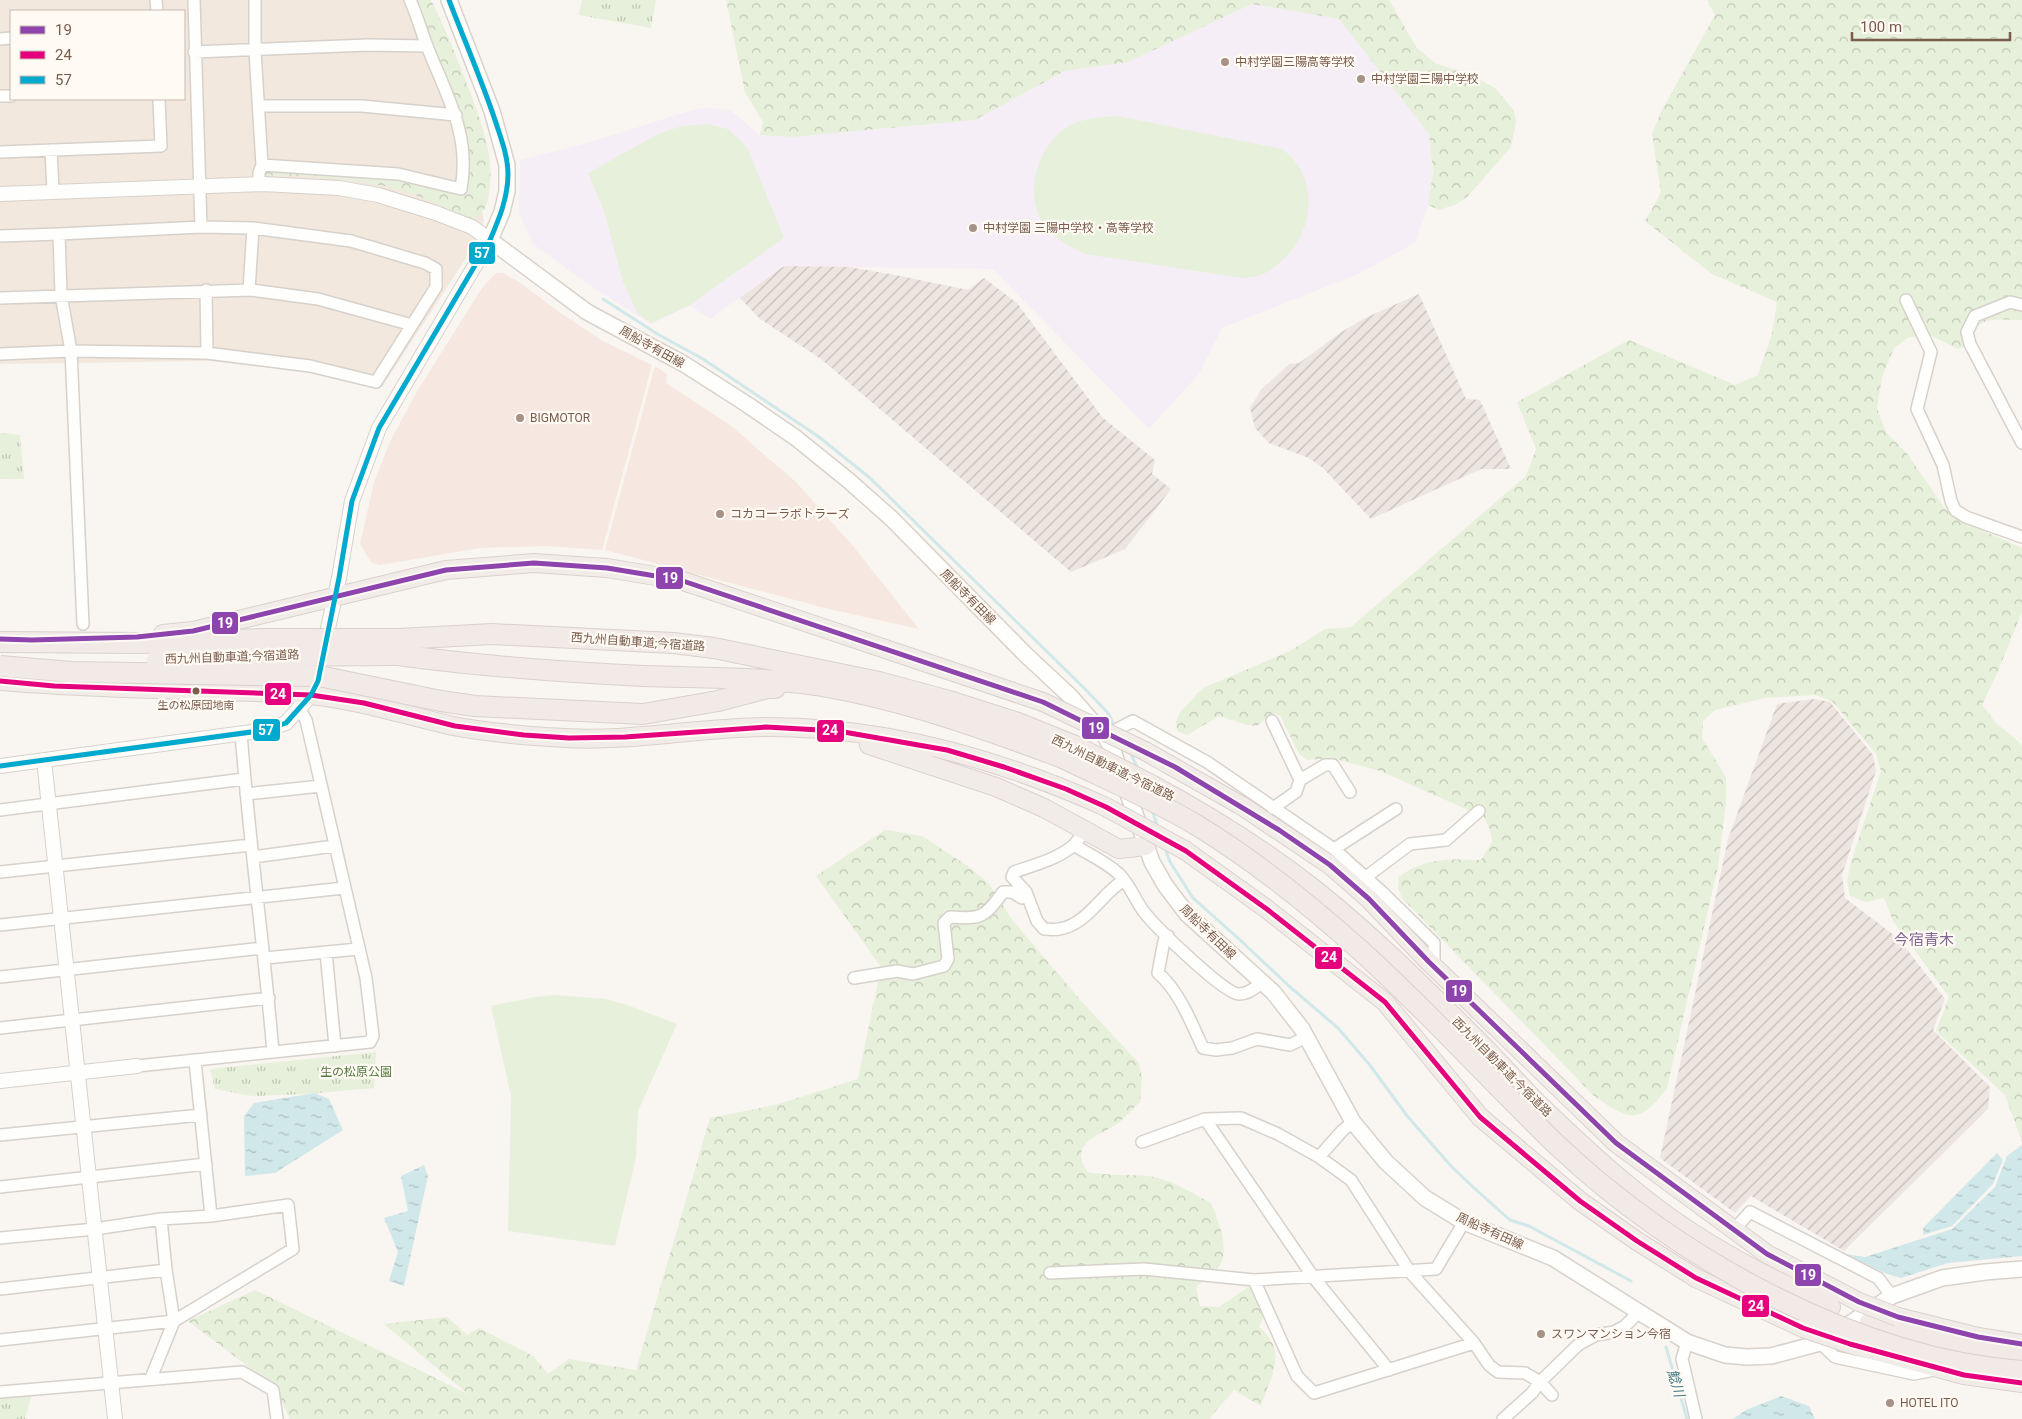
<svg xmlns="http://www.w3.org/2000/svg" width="2022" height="1419" font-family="Roboto,'Noto Sans JP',sans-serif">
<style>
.residential{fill:#f2e8de;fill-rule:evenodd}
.commercial{fill:#f6e8e1}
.industrial{fill:url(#industrial-furrows)}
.education{fill:#f6eef6}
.grass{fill:#e7f0db}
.forest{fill:url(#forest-crowns)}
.park{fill:url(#park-tufts)}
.water{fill:url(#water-ripples)}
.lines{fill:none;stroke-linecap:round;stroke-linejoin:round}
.stream{stroke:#d0e8ea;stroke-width:3}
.minor-casing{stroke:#d7d1cb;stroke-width:14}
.tertiary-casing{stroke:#d7d1cb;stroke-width:16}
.secondary-casing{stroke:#d9d2cb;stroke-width:18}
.trunk-casing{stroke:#dad1cc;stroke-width:20}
.motorway-casing{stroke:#dad1cc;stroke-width:22}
.minor{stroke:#fefefd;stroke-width:11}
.tertiary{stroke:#fefefd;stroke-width:14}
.secondary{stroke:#fefefd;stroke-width:15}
.trunk{stroke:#f2ece8;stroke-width:18}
.motorway{stroke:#f2eae7;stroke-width:20}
.trunk-bridge-casing{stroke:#dad1cc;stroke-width:20;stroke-linecap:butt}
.motorway-bridge-casing{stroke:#dad1cc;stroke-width:22;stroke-linecap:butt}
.trunk-bridge{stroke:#f2ece8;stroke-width:18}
.motorway-bridge{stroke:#f2eae7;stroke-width:20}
.bus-1-casing{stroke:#fffaf3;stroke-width:9}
.bus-2-casing{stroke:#fffaf3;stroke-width:9}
.bus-3-casing{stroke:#fffaf3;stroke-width:9}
.bus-1{stroke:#8e44ad;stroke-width:5}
.bus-2{stroke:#e5007d;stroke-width:5}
.bus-3{stroke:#00a9ce;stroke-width:5}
.poi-dot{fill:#a69286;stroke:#fffaf3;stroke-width:2}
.bus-dot{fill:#7a5c4d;stroke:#fffaf3;stroke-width:2}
.labels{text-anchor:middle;stroke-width:4.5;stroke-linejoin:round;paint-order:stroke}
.bus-label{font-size:11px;fill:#7a5c4d;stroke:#fffaf3}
.poi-label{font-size:12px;fill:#7a5c4d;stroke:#fffaf3;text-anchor:start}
.street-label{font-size:12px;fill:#7a5c4d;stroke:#fffaf3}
.park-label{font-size:12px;fill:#537a41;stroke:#fffaf3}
.water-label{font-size:14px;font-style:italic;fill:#437c86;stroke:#fffaf3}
.quarter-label{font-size:15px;fill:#846695;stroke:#fffaf3}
.line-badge{stroke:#fffaf3;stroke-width:2}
.badge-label{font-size:14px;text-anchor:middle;font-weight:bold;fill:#fff}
</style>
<defs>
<pattern id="industrial-furrows" width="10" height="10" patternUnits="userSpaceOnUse" patternTransform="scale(1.25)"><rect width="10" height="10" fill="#ede5e0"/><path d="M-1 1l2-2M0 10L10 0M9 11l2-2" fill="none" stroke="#c5bdb8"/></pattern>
<pattern id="forest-crowns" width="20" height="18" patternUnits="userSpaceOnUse" patternTransform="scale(1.25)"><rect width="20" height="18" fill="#e7f0db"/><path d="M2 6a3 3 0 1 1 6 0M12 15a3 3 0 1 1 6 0" fill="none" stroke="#c0c6b4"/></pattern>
<pattern id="park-tufts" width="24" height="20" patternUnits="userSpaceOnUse" patternTransform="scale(1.25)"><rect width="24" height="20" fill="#e7f0db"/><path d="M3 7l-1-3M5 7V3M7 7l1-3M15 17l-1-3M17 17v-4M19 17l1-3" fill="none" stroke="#c0c6b4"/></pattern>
<pattern id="water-ripples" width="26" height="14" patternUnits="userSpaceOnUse" patternTransform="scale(1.25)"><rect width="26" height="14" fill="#d0e8ea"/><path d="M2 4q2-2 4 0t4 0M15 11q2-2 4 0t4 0" fill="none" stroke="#aebfc0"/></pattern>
</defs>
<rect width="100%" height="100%" fill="#f9f5f0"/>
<!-- residential -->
<path class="residential" d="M0,0H412L461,126L484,220L470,252L382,387L316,373L211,361L0,364ZM11,11H184V99H11Z"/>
<!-- commercial -->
<path class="commercial" d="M496,273H503L519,282L562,314L603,341L652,365L602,550L547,546L480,548L380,565L371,562L360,544L374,482L390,442L416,393L482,288Z
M655,366L667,374L666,383L730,425L796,482L853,546L919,629L829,609L605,550Z"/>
<!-- industrial -->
<path class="industrial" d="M813,261L890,274L968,290L984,278L1017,303L1103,418L1155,460L1152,474L1171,489L1125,549L1071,572L821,359L760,319L740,298L782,267Z
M1419,294L1466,399L1480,400L1511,469H1481L1371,519L1323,468L1309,458L1269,443L1255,428L1250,408L1261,390L1289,364L1299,363L1340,333L1365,318Z
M1814,699L1830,702L1873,755L1876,771L1842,875L1845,898L1899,939L1945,999L1933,1030L1990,1087L1988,1109L1844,1251L1751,1196L1735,1213L1660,1158L1728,839L1777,704Z"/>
<!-- education -->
<path class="education" d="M1252,4L1339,19L1429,134L1433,173L1428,205L1415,243L1356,275L1222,328L1199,374L1149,429L993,269L784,266L710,319L690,306L651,324L585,282L533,244L519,213L520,160L584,144L696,109L713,108L731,111L760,135L792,137L975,120L1065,71L1128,62Z"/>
<!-- grass -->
<path class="grass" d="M1118,116L1282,149C1318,175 1316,226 1286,257C1278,264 1271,271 1261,275C1255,277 1248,277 1242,278L1085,254C1071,247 1057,240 1047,229C1022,199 1036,147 1067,127C1081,118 1101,117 1118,116Z
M708,124L728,129L747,147L784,238L690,305L651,323L638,314L623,282L604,211L588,173L658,134L682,126Z
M555,995L605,999L627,1005L677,1024L638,1111L636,1157L615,1246L508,1231L511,1096L491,1006L535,997Z"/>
<!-- forest -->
<path class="forest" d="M416,0H431C446,30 458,60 470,92C482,125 495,157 489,192C487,205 485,215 471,218C448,211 427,198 404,191C359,178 310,176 263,175V171L268,170C311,173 355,174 398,180C421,183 442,192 466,194L470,162L465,127Z
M726,0H1389L1417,48L1435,63L1473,76L1496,89L1514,111L1516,122L1511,147L1468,196L1457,204L1439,210L1428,205L1433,173L1429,134L1339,19L1252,4L1128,62L1065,71L975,120L792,137L760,135L763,122L745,92Z
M1707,0H2022V320C1996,320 1975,314 1968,345L1958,349L1932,336L1909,337L1894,348L1882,377L1877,408L1886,432L1908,455L1946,510L1977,528L2022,548V612L1998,671L1982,705L1996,723L2022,745V1142L2005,1095L1936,1031L1949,997L1893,921L1884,898L1866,902L1850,896L1847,881L1851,862L1881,771L1876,754L1832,701L1815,695L1765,698L1715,710L1703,721L1702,738L1726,777V803L1718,867L1667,1088C1640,1125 1629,1121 1593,1095L1402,898L1398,888L1399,877C1424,857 1451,859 1481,860L1492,842L1490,830L1484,817L1380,771L1332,758L1307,760L1299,754L1280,715L1272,714L1257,726L1247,725L1219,716L1187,735L1177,731L1176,722L1180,712L1203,688L1290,651L1325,629L1351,627L1526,476L1536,449L1517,402L1629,340L1735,385L1758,375L1772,334L1777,302L1712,274L1645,221L1661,193L1652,134L1662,110L1715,15Z
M885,830L922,836L969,867L989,884L1013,921L1082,1002L1138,1062L1142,1077L1140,1102C1132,1109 1125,1118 1117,1124C1099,1136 1067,1143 1088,1172C1110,1177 1132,1173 1154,1177C1174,1181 1194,1194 1211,1203C1218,1221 1230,1246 1220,1265C1216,1273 1203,1281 1196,1287L1200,1306L1219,1307L1250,1286L1264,1316L1259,1327C1289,1352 1271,1374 1261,1406L1234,1390L1209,1419H290L274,1386L188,1321L255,1290L468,1394L384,1324L447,1317L467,1335L479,1328L533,1356L548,1374L569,1359L636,1370L710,1118L775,1105L858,1079L881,967L816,876Z"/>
<!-- park -->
<path class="park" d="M582,0H656L651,28L579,15Z
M0,433L20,435L24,479H0Z
M376,1052L374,1088L306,1094L252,1096L215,1089L210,1069Z
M32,1394L25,1419H0V1397Z"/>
<!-- water -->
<path class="water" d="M315,1093L329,1099L343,1130L275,1173L245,1176L244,1116L254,1103Z
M2022,1145V1256L1948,1263L1901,1278L1887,1274L1845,1254L1865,1257L1952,1229L1995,1187L2007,1156Z
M1997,1153L2003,1160L1993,1184L1952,1226L1923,1235V1228Z
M424,1165L428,1176L404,1286L389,1281L398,1252L384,1218L408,1211L401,1176Z
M1781,1396L1809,1406L1815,1419H1733L1746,1410Z"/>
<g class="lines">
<!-- stream -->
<path class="stream" d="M603,299L659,335L703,359L819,437L870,478L1084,688L1108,713L1113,723
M1130,752L1138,769
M1152,810L1158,828
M1165,848L1170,862L1193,898L1239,939L1289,986L1338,1028L1369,1064L1408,1117L1451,1166L1474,1188L1510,1220L1529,1226L1631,1281
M1666,1347L1687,1419"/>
<defs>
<path id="minor" d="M156,0L157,11
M255,0V51L262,165L259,173V184
M0,39L11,38
M194,52L368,45L427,46
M0,96H11
M260,106H362L456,115
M51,150L53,191
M0,152L161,146L159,99
M262,165L398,174L461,189C471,134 446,95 427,46C421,31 417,15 410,0
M59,234L61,295L71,351L83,624
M0,236L59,234L201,227L194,0
M206,290L207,353
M249,290L253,228
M0,298L251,290L318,299L412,325
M1906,300L1931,352L1917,409L1943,465L1951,501L1955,510L1966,517L2022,537
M2022,305L2010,302L1975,316L1967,332L1970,344L2022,443
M0,354L71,351L207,353L310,366L376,382L436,287V269L425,263L351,241L253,228L201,227
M1272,721L1300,780L1296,792L1273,808
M241,733C249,840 264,946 273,1052
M1106,735L1133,721L1207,762L1334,849L1382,892L1434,943V959L1429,962
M1300,780L1325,765H1333L1350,792
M246,794L321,786
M0,810L244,779
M1085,831L1074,845C1088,854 1106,862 1119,874C1130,885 1135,900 1144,912C1155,926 1225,995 1239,994C1249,994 1256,987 1263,982
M1074,845C1058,859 1034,865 1014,872L1012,877L1026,892L1037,921L1044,929C1049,929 1054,930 1059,929C1087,925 1102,893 1124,880
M1334,849L1396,809
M253,857L334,846
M0,872L251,845
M1366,877L1410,844L1446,840L1479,811
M0,925L344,888
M1168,936L1164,941L1158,973C1179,991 1191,1022 1203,1048L1216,1050L1232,1048L1257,1039L1290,1045L1306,1037
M326,952L335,1046
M265,958L358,949
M0,977L263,948
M854,978L897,971L913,974L944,966L948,959L944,923L950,917C982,919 984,918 1003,892H1012L1022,898L1027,896
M0,1028L269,998
M195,1061L211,1216
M137,1066L370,1042L373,1036L366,978L306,720L299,708
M1205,1119L1314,1278L1389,1370
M0,1135L201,1115
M1142,1142L1205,1119L1241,1118L1278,1134L1319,1157L1351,1180L1410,1272L1474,1343L1489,1365L1498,1372L1525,1373L1540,1382L1578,1345L1596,1335L1614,1332L1625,1326L1639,1312
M1319,1157L1342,1131L1353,1122
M0,1187L206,1164
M1733,1231L1750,1212L1878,1278L1892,1296
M0,1238L95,1229L161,1219L211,1216L288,1205L293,1249L174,1321L0,1340
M1050,1273L1144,1269L1254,1280L1436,1269L1464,1222
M1254,1280L1297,1376L1314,1393L1474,1343
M0,1289L166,1270
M1687,1342L1682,1359L1696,1419
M1820,1343L1835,1357L1914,1374L1934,1370
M151,1378L174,1321L166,1270L161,1219
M0,1392L242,1372L273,1390L277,1419
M1503,1419L1532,1393L1540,1382L1552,1395"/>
<path id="tertiary" d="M0,194L263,184L339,188L378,195L436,213L472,227L490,240L379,428L352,501L339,578L324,646
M44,760L115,1419
M0,766L266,730L286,723L311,695L314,689
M0,1081L137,1066"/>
<path id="secondary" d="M449,0L492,111L507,165V191L502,212L490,240L587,312L684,364L748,405L796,438L848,480L892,519L1026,655L1070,696L1105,736L1113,751L1152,862L1165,885L1187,914L1273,992L1302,1029L1353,1122L1386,1162L1425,1198L1464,1222L1553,1258L1687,1342L1725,1355L1747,1357L1771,1356L1820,1343L1892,1296L1942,1278L1985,1272L2022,1269"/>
<path id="trunk" d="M163,634L193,631L446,570L534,563L607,568L680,580L1043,702
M0,681C71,687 143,689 214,691C246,692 278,692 310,695C359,700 405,715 453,726C490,733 528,736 565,738C633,742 701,727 768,727C885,727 1000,759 1106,807
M869,745L996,787L1044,808L1119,849L1146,846
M1145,751L1242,806L1330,865L1369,899L1429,962L1616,1143L1767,1254L1859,1302
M1186,851L1268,910L1385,1002L1480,1117L1580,1201L1637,1241L1696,1278L1803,1328
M1898,1317L1978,1337L2022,1344
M1850,1344L1964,1375L2022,1383"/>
<path id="motorway" d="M399,639L492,634L673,643L714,648L879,682L949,701L1018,723L1075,746
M398,655C479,666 561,672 643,676C701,678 759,677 816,685C901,699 983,728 1063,758
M441,701L475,706L643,714L718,701L767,688H775
M1149,784C1207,815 1262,849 1314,890C1368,933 1418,982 1467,1031C1490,1053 1511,1077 1533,1100C1570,1136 1608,1172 1650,1204C1705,1247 1767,1278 1830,1307
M1870,1322L1937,1342L2022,1356"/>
</defs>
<!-- minor casing -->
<use href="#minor" class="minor-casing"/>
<!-- tertiary casing -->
<use href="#tertiary" class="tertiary-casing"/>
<!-- secondary casing -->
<use href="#secondary" class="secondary-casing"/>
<!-- trunk casing -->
<use href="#trunk" class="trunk-casing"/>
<!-- motorway casing -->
<use href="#motorway" class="motorway-casing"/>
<!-- minor -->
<use href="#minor" class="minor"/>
<!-- tertiary -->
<use href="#tertiary" class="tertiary"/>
<!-- secondary -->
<use href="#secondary" class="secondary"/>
<!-- trunk -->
<use href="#trunk" class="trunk"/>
<!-- motorway -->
<use href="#motorway" class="motorway"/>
<defs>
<path id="trunk-bridge" d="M1043,702L1145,751
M1106,807L1186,851
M1859,1302L1898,1317
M1803,1328L1850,1344"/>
<path id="motorway-bridge" d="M0,642L139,643L264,639H399
M157,660L264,656L398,655
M0,666L72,672L319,676L441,701
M1075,746L1149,784
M1063,758C1108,780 1155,800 1198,826C1255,861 1310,905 1360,950C1429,1012 1491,1082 1558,1146C1676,1258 1858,1359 2022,1371"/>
</defs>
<!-- trunk-bridge casing -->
<use href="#trunk-bridge" class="trunk-bridge-casing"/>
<!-- motorway-bridge casing -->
<use href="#motorway-bridge" class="motorway-bridge-casing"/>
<!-- trunk-bridge -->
<use href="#trunk-bridge" class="trunk-bridge"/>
<!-- motorway-bridge -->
<use href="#motorway-bridge" class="motorway-bridge"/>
<defs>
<path id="bus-1" d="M0,639L32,640L137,637L193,631L446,570L534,563L607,568L680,580L1043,702L1175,767L1279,830L1330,865L1369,899L1429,962L1616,1143L1767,1254L1859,1302L1898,1317L1978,1337L2022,1344"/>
<path id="bus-2" d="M0,681L54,686L311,695L364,703L455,726L524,735L569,738L625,737L766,727L838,731L947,750L1004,767L1066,789L1106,807L1186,851L1268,910L1385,1002L1480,1117L1580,1201L1637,1241L1696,1278L1803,1328L1850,1344L1964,1375L2022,1383"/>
<path id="bus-3" d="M0,766L266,730L286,723L311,695L318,681L339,578L352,501L379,428L490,240C499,219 508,198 508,174C508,158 502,141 497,126C483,83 465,42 449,0"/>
</defs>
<!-- bus-1 casing -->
<use href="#bus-1" class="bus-1-casing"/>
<!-- bus-2 casing -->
<use href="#bus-2" class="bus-2-casing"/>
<!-- bus-3 casing -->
<use href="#bus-3" class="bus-3-casing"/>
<!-- bus-1 -->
<use href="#bus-1" class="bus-1"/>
<!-- bus-2 -->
<use href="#bus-2" class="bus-2"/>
<!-- bus-3 -->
<use href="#bus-3" class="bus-3"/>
</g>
<!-- markers -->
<g class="poi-dot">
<circle cx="1225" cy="62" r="5"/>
<circle cx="1361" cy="79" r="5"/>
<circle cx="973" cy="228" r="5"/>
<circle cx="520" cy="418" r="5"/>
<circle cx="720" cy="514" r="5"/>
<circle cx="1541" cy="1334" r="5"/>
<circle cx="1890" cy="1403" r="5"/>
</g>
<circle class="bus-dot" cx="196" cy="691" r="4.5"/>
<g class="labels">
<!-- bus labels -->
<g class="bus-label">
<text x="196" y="709">生の松原団地南</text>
</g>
<!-- poi labels -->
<g class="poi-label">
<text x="1235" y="66">中村学園三陽高等学校</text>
<text x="1371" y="83">中村学園三陽中学校</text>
<text x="983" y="232">中村学園 三陽中学校・高等学校</text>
<text x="530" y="422">BIGMOTOR</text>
<text x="730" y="518">コカコーラボトラーズ</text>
<text x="1551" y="1338">スワンマンション今宿</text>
<text x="1900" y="1407">HOTEL ITO</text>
</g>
<!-- street labels -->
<g class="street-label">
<text transform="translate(652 347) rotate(29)" y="4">周船寺有田線</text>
<text transform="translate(968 597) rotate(45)" y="4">周船寺有田線</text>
<text transform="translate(638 642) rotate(4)" y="4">西九州自動車道;今宿道路</text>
<text transform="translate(232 657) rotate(-2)" y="4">西九州自動車道;今宿道路</text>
<text transform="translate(1113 768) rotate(26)" y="4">西九州自動車道;今宿道路</text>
<text transform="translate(1208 932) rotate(44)" y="4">周船寺有田線</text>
<text transform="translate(1502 1067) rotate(45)" y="4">西九州自動車道;今宿道路</text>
<text transform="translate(1490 1231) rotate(24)" y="4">周船寺有田線</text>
</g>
<!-- park labels -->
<g class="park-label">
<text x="356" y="1076">生の松原公園</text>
</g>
<!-- water labels -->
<g class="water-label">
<text transform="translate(1676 1383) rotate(73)" y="5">鯰川</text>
</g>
<!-- quarter labels -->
<g class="quarter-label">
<text x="1924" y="945">今宿青木</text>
</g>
</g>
<g class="line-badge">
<rect x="468" y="241" width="28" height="24" rx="5" fill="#00a9ce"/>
<rect x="655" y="566" width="29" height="24" rx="5" fill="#8e44ad"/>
<rect x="211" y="611" width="28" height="24" rx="5" fill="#8e44ad"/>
<rect x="264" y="682" width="28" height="24" rx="5" fill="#e5007d"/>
<rect x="1081" y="716" width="29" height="24" rx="5" fill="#8e44ad"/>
<rect x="252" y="718" width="29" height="24" rx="5" fill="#00a9ce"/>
<rect x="816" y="719" width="29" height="24" rx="5" fill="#e5007d"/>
<rect x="1314" y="946" width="29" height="24" rx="5" fill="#e5007d"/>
<rect x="1445" y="979" width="28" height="24" rx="5" fill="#8e44ad"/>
<rect x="1794" y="1263" width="28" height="24" rx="5" fill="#8e44ad"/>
<rect x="1741" y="1294" width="29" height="24" rx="5" fill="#e5007d"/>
</g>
<g class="badge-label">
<text x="482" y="258">57</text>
<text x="670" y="583">19</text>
<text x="225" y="628">19</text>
<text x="278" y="699">24</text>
<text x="1096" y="733">19</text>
<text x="266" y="735">57</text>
<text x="830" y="735">24</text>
<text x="1329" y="962">24</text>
<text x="1459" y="996">19</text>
<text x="1808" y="1280">19</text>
<text x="1756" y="1311">24</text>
</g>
<!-- legend -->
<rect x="10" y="10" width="175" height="90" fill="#fffaf3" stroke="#cabbb1"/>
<rect x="20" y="26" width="25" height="8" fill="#8e44ad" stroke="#cabbb1"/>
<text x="55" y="35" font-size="15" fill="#7a5c4d">19</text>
<rect x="20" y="51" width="25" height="8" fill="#e5007d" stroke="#cabbb1"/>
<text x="55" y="60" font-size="15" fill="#7a5c4d">24</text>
<rect x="20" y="76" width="25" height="8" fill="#00a9ce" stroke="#cabbb1"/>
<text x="55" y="85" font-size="15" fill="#7a5c4d">57</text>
<!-- scale -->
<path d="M1852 32v8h158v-8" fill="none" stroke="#7a5c4d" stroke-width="2.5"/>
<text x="1860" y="32" font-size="15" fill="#7a5c4d" stroke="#fffaf3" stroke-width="4" paint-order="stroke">100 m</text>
</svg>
